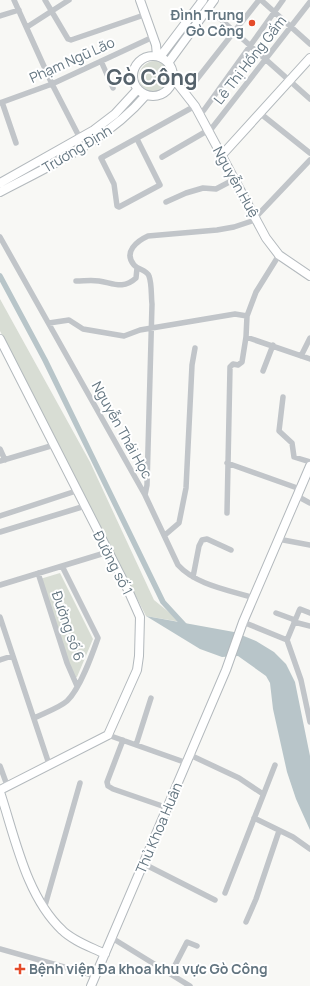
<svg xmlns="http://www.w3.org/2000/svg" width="310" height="986" font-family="Manrope,sans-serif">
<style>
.green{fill:#d8ddd4}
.water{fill:#b8c5c9}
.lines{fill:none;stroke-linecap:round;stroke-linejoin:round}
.canal{stroke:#b8c5c9;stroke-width:5.5}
.secondary-casing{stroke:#b3b9bd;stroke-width:10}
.street{stroke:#c1c5c9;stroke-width:5.5}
.secondary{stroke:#fff;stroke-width:8}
.poi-dot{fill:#e44b29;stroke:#fff;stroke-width:1.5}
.labels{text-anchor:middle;stroke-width:4;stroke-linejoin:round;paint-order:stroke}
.poi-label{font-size:14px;font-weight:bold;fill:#637580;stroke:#fff;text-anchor:end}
.street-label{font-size:14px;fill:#637580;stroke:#fff}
.town-label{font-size:22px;font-weight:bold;fill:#55626b;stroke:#fff}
</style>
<rect width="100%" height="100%" fill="#f8f8f5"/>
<!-- green -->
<path class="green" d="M139 77a16 16 0 1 1 32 0a16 16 0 1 1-32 0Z
M0,299L90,462L154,600L181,622L146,616L0,331Z
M60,573L93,639L77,677L73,679L40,579Z"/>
<!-- water -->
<path class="water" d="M146,616L234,632L256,641L274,652L286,664L295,682L310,756V830L296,799L287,772L273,709L270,683L266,676L238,656L222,657L200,649Z"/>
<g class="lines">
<!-- canal -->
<path class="canal" d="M0,276L45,360L163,602L186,627"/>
<defs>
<path id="secondary" d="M140,0L156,45L157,56
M133 76a20 20 0 1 1 40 0a20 20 0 1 1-40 0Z
M160,57L203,0
M168,63L214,0
M173,78L195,106L266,238L279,255L310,276
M221,156L310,58
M0,183L94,130L115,114L138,89
M0,192C51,165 108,140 146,95
M0,339L128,590L140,617L139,656L137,670L108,735L0,790
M0,792C15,837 26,896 62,930C73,941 91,947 105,954
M91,986L226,670L243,622L310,466"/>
</defs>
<!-- secondary casing -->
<use href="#secondary" class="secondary-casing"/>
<!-- street -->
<path class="street" d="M14,0L52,84L84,146
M45,0L68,39L71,40L144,15
M199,0L310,99
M261,0L310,44
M0,16L19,10
M27,27L69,0
M101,61L113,88
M186,93L259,0
M2,102L16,143
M0,103L52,84L153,37
M199,114L204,110L283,0
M261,114L310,153
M137,139L160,185L119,207L117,206L114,184L101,158L195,106
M162,157L212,128L310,2
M166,202L186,193L203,188L216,189L235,179
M0,237L145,495L178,565C196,585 229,590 254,598
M76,281C84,281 91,280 99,281C113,283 123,290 136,278L137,268
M247,316L256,292L279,255
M49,323L69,320L83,329L124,336L140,330L235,314L247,316L246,337L242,362L238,365L233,364L230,367L227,513
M246,337L310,359
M301,356L310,338
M263,371L273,345
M283,397L279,431L292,443L294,457L310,462
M0,449L5,460
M0,461L54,445
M227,463L300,489
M145,495L147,485L152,304C151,296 152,284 149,276C146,269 138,270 134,265C123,252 137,241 148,236L217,230L234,227L252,221L310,160
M297,496L310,503
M0,516L76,491
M0,532L85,506
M165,535L179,523L186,488L192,365L195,348
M278,539L310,545
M38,573L67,663L77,686
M193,577L199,546L202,540L207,539L231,550
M0,585L108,552
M276,613L295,620
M310,613L300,609L299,611L287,640L301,680L310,722
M0,617L49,764
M243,622L287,640
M294,622L310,626
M0,660L12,656
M34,718C44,713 59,708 67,701C80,689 92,655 98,638L62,566
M108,735L187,763
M123,740L107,782L108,786L113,789L168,808
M136,745L151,698
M190,755L239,778L263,794
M0,766L7,785
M254,818L293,837L310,849
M144,864L215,900
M225,893L275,765
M44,909L80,783
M246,922L256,899L279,831
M112,938L190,986
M0,949L96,976
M171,973L187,942L197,946"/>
<!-- secondary -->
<use href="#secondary" class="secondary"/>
</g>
<!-- markers -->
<g class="poi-dot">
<circle cx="252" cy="23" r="4"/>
<path d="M18 963h4v4h4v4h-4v4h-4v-4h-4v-4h4z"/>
</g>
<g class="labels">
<!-- poi labels -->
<g class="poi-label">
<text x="244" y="20">Đình Trung<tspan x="244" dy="16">Gò Công</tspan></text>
<text x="29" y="974" text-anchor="start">Bệnh viện Đa khoa khu vực Gò Công</text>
</g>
<!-- street labels -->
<g class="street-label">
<text transform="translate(72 60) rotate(-24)" y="5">Phạm Ngũ Lão</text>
<text transform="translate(250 60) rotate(-52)" y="5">Lê Thị Hồng Gấm</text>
<text transform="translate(77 149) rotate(-31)" y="5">Trương Định</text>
<text transform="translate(236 182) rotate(61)" y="5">Nguyễn Huệ</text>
<text transform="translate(122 430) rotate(61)" y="5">Nguyễn Thái Học</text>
<text transform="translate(113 563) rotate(63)" y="5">Đường số 1</text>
<text transform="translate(68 626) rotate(71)" y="5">Đường số 6</text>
<text transform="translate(159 828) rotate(-67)" y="5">Thủ Khoa Huân</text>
</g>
<!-- town labels -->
<g class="town-label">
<text x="152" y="85">Gò Công</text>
</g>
</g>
</svg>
